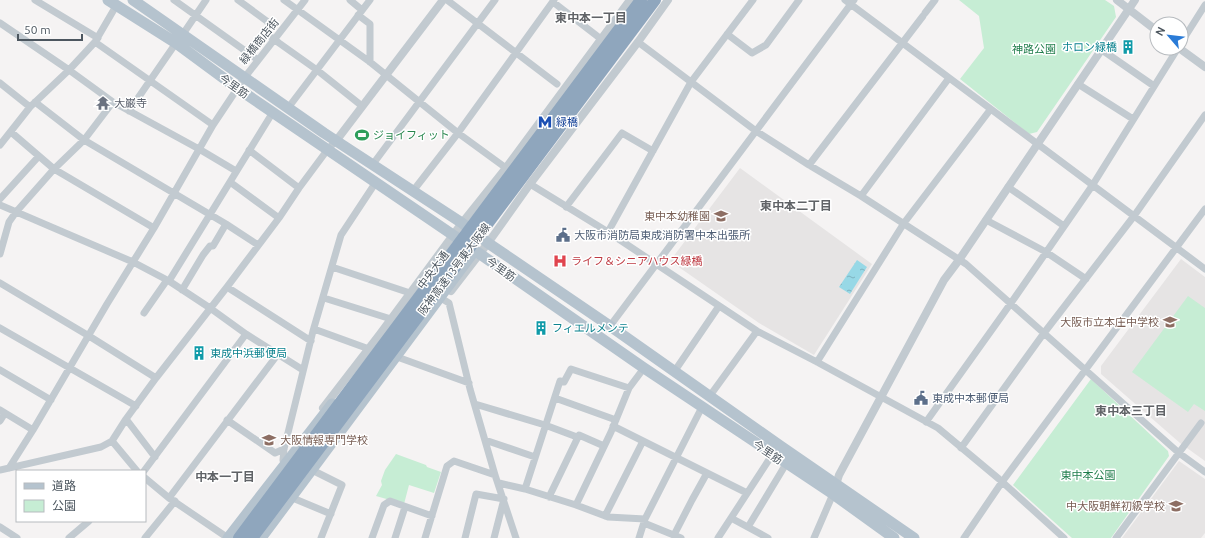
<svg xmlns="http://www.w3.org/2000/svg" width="1205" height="538" font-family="Ubuntu,'Noto Sans JP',sans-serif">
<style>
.education{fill:#e6e4e4}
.park{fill:#c6edd4}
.water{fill:url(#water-ripples)}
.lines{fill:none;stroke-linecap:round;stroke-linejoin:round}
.minor{stroke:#c2cad0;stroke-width:7}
.tertiary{stroke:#c2cad0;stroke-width:8}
.primary{stroke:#b5c3ce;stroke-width:11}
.motorway{stroke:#8fa6bd;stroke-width:12}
.labels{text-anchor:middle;stroke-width:3;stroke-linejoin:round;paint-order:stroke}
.street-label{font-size:11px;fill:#4c565f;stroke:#fff}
.culture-label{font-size:11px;fill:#0d838f;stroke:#fff;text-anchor:start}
.park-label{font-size:11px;fill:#207d4c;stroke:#fff}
.worship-label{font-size:11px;fill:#5b616d;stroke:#fff;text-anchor:start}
.transit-label{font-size:11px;fill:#164399;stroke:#fff;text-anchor:start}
.leisure-label{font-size:11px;fill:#27864d;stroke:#fff;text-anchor:start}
.education-label{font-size:11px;fill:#785e54;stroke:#fff;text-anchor:end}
.service-label{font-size:11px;fill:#4e5e75;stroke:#fff;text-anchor:start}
.health-label{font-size:11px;fill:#be3a42;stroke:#fff;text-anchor:start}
.neighbourhood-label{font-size:12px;font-weight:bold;fill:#606367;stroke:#fff}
</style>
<defs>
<pattern id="water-ripples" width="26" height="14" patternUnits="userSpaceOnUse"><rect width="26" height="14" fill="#97d8e6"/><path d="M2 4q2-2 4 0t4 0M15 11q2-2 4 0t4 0" fill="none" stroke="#7db2be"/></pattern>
</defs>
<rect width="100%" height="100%" fill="#f5f3f3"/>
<!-- education -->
<path class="education" d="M740,168L872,264L814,355L759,323L670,261Z
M1181,259L1205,277V461L1180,443L1101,374V366Z
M1179,461L1205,479V533L1201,538H1122Z"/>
<!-- park -->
<path class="park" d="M959,0H1105L1114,6L1116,17L1037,132L1029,134L960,79L984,48L979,16Z
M1188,296L1205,308V411L1194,404L1188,412L1132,372Z
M1091,379L1168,451L1169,456L1111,538H1072L1013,485Z
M396,454L426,465L427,467L441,472L434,493L409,485L404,504L376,496L382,485L381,481L385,470Z"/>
<!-- water -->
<path class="water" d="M857,260L867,267L850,294L839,287Z"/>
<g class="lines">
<!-- minor -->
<path class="minor" d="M35,0L98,38
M174,0L258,60
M238,0L268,22L270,36L279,43L317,70L362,106
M284,0L370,62L458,133L506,168
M350,0L362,10
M447,0L557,84
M845,0L1205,269
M553,2L601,39
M925,13L935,0
M358,15L370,24V62
M0,23L69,70L113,102L84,140L54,169L16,212L9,222L0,254
M183,34L206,0
M727,34L752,53L766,45L799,0
M95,42L213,125
M638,42L756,131L809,165L861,196L966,264L1179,453L1205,472
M1181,43L1205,5
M1102,50L1154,86
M0,83L30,107
M1078,84L1133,119
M35,102L84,140L226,224L258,245
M113,102L199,149L236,171
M288,108L370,0
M129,111L176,43
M11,132L54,169L154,228
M0,145L30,107L69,70L95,42L116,6
M249,150L299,188
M373,164L495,0
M809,165L923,16
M230,182L279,218
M530,184L608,232L757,331L817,362L938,428L999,479L1064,538
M1008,187L1064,226
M413,191L458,133L554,0
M861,196L949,78
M0,199L39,156
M0,205L133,262L169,281L210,308L246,334L303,370
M566,207L622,133L653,151
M986,220L1046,252L1086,279
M608,232L691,82L753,0
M332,267L410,293
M169,281L273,112
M0,283L89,336L156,378
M227,287L311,341
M182,290L203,255L210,246H213L226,224
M324,298L391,319
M444,300L449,303L470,389L495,475L516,538
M144,313L167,280
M610,326L854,0
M0,328L136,406
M314,329L369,349
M400,358L469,383
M817,362L904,223L990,110
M0,370L51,400
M674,372L719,306
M709,397L757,331
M555,398L616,420
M475,404L545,425L577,437
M0,410L33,430
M126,419L155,457
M227,420L275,453L284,449
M0,421L5,413
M926,422L1011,303L1092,186L1178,48
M613,426L747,493
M485,440L535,457
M112,441L137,471
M961,448L1044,333L1134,216L1205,115
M283,460L284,449L313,331L341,235L376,182
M9,468L33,430L107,304L154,228L213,125L245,77L305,0
M0,470L101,447L112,441L126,419L156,378L227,287L279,218L299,188L328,149L336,141
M144,471L246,334
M316,472L342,485L321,538
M145,478L169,498L228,538
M499,483L525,489L576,505L608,517L645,519
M525,489L560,381L564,382L571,369L629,388
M549,497L579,435L604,446
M169,498L278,354
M295,499L331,514
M576,505L611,432L629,388L644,368
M605,516L643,441
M731,518L768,538
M644,523L681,538
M0,527L17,538
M748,527L786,464
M674,535L692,500L707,473
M69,538L89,521
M145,538L175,501
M372,538L384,505L390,501L432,516
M395,538L405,507
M425,538L447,466L454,461L495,475
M465,538L476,494L504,499L494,538
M639,538L645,519L702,407
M718,538L772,455
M814,538L833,494
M964,538L1002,482L1205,209
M1116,538L1201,423"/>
<!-- tertiary -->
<path class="tertiary" d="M1117,0L1157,31
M1179,48L1205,67
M336,141L443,0
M451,291L488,243L530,184L638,42L668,0
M323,408L380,334L462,223L506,168L630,0
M835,488L839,475L944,280L959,260L1135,0"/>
<!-- primary -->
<path class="primary" d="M108,0L176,43L237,88L453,235L480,254L644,368L833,494L894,538
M133,0L324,133L462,223L488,243L610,326L779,445L914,538
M228,538L332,404
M261,538L472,254"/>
<!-- motorway -->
<path class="motorway" d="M239,538L641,0
M252,538L655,0"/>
</g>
<!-- icons -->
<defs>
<symbol id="building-bare" viewBox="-9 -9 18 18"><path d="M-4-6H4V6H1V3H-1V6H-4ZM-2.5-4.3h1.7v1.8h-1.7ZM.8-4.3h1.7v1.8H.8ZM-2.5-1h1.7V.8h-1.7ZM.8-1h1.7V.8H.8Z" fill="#0f9aa8" stroke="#fff" stroke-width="2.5" paint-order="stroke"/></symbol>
<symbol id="temple-bare" viewBox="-9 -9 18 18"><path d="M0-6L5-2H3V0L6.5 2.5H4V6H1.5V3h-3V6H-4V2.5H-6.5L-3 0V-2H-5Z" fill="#6b7280" stroke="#fff" stroke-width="2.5" paint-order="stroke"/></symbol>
<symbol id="metro-bare" viewBox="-9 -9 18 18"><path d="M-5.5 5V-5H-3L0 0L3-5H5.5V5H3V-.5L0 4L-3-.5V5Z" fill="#1a4fb4" stroke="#fff" stroke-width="2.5" paint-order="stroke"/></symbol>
<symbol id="stadium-bare" viewBox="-9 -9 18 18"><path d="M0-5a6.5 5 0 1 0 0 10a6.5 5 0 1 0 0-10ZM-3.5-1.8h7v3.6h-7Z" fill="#2e9e5b" stroke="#fff" stroke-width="2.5" paint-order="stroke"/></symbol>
<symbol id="school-bare" viewBox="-9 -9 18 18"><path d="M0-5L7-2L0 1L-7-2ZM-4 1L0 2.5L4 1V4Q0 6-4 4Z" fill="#8d6e63" stroke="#fff" stroke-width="2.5" paint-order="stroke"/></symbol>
<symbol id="civic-bare" viewBox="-9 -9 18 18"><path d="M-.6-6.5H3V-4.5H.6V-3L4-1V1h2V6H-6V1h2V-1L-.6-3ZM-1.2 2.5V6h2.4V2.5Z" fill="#5c6f8a" stroke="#fff" stroke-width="2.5" paint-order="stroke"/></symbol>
<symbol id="hospital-bare" viewBox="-9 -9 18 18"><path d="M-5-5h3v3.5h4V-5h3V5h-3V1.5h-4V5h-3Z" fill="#e0444e" stroke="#fff" stroke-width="2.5" paint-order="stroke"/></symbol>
<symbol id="university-bare" viewBox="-9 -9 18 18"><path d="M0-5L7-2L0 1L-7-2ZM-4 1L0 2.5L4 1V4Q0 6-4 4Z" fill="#8d6e63" stroke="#fff" stroke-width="2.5" paint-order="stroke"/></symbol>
</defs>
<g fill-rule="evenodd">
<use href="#building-bare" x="1118" y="37" width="20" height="20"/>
<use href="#temple-bare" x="93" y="93" width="20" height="20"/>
<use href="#metro-bare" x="535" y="112" width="20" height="20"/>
<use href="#stadium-bare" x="352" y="125" width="20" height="20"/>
<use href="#school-bare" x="711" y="206" width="20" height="20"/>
<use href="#civic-bare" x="553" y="225" width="20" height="20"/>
<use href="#hospital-bare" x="550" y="251" width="20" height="20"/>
<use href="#school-bare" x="1160" y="312" width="20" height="20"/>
<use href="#building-bare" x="531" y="318" width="20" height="20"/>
<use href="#building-bare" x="189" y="343" width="20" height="20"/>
<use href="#civic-bare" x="911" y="388" width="20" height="20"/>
<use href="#university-bare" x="259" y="430" width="20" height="20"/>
<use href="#school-bare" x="1166" y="496" width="20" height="20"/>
</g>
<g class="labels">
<!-- street labels -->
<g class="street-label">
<text transform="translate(259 41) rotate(-51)" y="4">緑橋商店街</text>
<text transform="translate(234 86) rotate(35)" y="4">今里筋</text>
<text transform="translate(454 269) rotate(-53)" y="4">阪神高速13号東大阪線</text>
<text transform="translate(501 269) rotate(35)" y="4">今里筋</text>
<text transform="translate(433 270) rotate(-53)" y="4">中央大通</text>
<text transform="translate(768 452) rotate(34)" y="4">今里筋</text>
</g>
<!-- culture labels -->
<g class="culture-label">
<text x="1117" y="51" text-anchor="end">ホロン緑橋</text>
<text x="552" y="332">フィエルメンテ</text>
<text x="210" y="357">東成中浜郵便局</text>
</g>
<!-- park labels -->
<g class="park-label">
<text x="1034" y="53">神路公園</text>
<text x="1088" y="479">東中本公園</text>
</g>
<!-- worship labels -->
<g class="worship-label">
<text x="114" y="107">大巌寺</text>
</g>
<!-- transit labels -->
<g class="transit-label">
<text x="556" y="126">緑橋</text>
</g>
<!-- leisure labels -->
<g class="leisure-label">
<text x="373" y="139">ジョイフィット</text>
</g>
<!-- education labels -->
<g class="education-label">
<text x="710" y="220">東中本幼稚園</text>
<text x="1159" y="326">大阪市立本庄中学校</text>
<text x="280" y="444" text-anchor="start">大阪情報専門学校</text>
<text x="1165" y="510">中大阪朝鮮初級学校</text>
</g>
<!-- service labels -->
<g class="service-label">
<text x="574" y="239">大阪市消防局東成消防署中本出張所</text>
<text x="932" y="402">東成中本郵便局</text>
</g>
<!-- health labels -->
<g class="health-label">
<text x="571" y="265">ライフ＆シニアハウス緑橋</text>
</g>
<!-- neighbourhood labels -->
<g class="neighbourhood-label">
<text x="591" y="22">東中本一丁目</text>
<text x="796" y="210">東中本二丁目</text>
<text x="1131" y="415">東中本三丁目</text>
<text x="225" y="481">中本一丁目</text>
</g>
</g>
<!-- legend -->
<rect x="16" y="470" width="130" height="52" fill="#ffffff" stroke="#b7bbbf"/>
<rect x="24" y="483" width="20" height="6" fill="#b5c3ce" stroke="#b7bbbf"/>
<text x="52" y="490" font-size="12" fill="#4c565f">道路</text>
<rect x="24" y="500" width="20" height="12" fill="#c6edd4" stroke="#b7bbbf"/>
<text x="52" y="510" font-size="12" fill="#4c565f">公園</text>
<!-- north arrow -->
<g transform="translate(1169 36) rotate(298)"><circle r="19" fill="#ffffff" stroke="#b7bbbf"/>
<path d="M0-3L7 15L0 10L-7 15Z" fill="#2a7bd7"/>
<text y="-6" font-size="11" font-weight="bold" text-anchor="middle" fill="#4c565f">N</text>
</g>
<!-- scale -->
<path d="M18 34v6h64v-6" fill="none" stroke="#4c565f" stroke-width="2"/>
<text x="24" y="34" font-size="12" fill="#4c565f" stroke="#ffffff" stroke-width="3" paint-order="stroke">50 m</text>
</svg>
